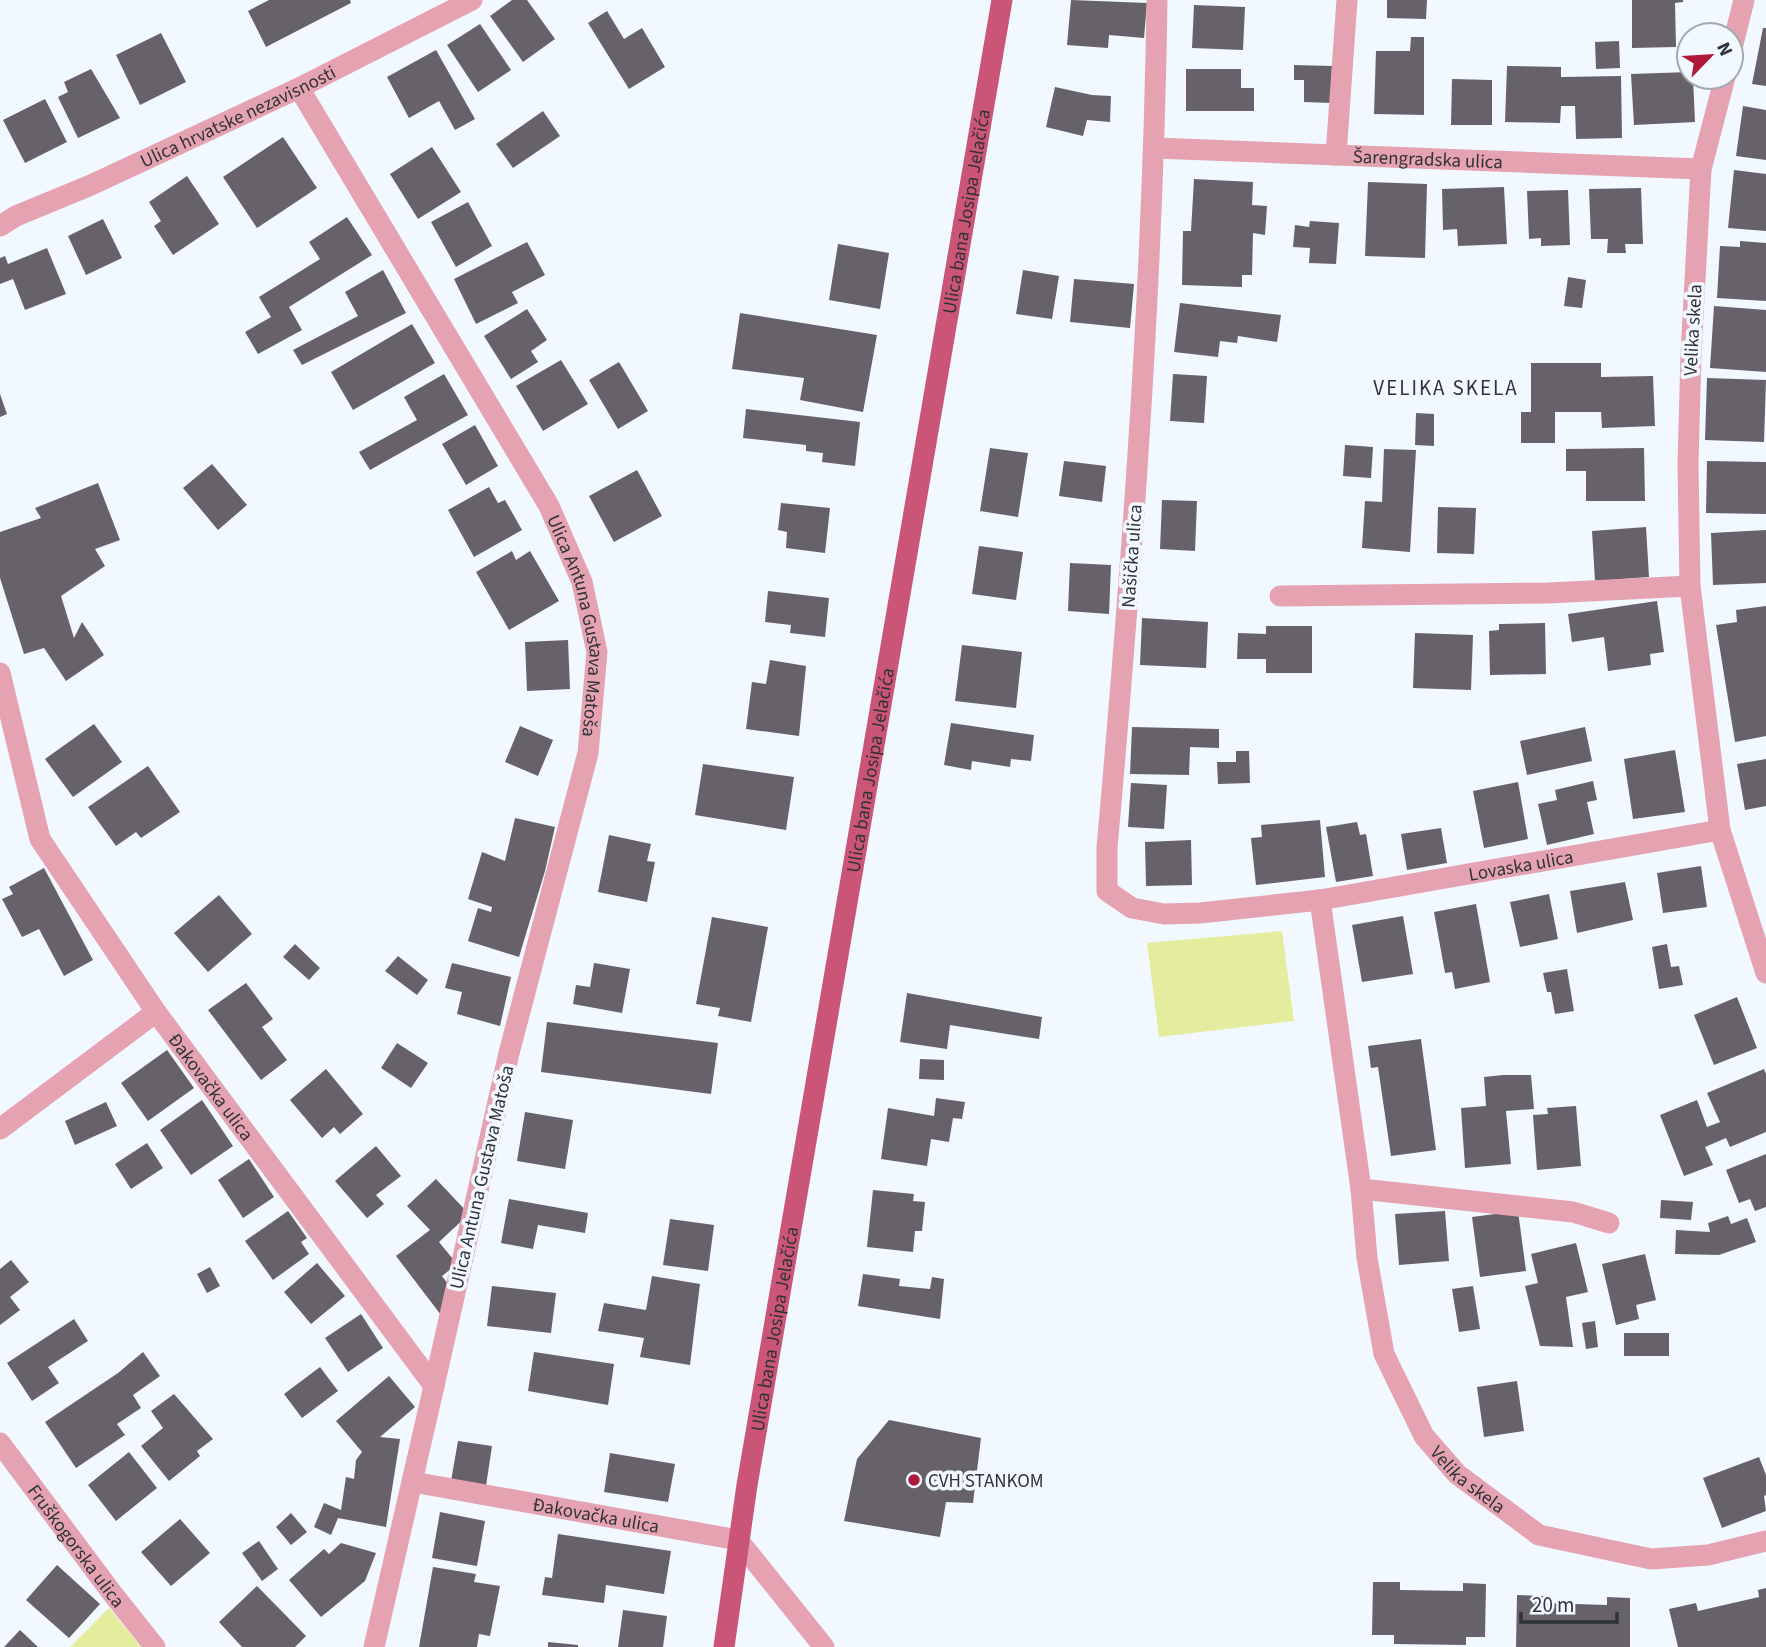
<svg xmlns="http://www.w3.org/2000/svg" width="1766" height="1647" font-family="'Source Sans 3',sans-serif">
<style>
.green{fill:#e4ed9d}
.building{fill:#67626a}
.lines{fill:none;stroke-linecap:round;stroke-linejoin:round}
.street{stroke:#e5a2b1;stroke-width:21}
.primary{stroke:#cb5576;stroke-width:21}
.poi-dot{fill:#ae193b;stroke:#f1f8ff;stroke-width:2.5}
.labels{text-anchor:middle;stroke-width:7;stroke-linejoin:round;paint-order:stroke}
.street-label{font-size:19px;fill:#303336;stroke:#f1f8ff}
.poi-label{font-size:19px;fill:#303336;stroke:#f1f8ff;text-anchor:start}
.neighbourhood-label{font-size:21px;letter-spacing:2px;fill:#303336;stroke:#f1f8ff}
</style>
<rect width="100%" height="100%" fill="#f1f8ff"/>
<!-- green -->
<path class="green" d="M1282,931L1294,1021L1159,1037L1147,943Z
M109,1608L141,1647H70Z"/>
<!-- building -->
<path class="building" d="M269,0H350L351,3L266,47L248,11Z
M512,0H527L555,39L523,62L490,16Z
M1071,0L1147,3L1144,38L1109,35L1108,48L1067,45Z
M1387,0H1427L1426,19L1387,18Z
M1632,0H1683V2L1675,3L1676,47L1632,48Z
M1194,5L1245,7L1243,50L1192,48Z
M607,11L624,39L642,28L665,67L629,89L588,23Z
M480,24L511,70L478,92L447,45Z
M1763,28H1766V86L1752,84Z
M161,33L186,82L140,105L116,55Z
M1411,37H1424V115L1374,114L1376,51H1410Z
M1619,41L1620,68L1596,69L1595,42Z
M436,50L475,119L455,130L439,101L409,118L387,77Z
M1294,65L1332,66L1331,103L1304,102V80H1294Z
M1507,66L1561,67V77L1621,76L1622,138L1576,139L1575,106H1561L1560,123L1505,122Z
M91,69L120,118L78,138L58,97L68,92L64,82Z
M1186,69H1241V88H1254V111H1186Z
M1689,72V77H1693L1695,122L1634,125L1631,74Z
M1452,79L1492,80V125H1451Z
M1055,87L1092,95L1111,96L1110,122L1087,120L1083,136L1046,127Z
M45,99L67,142L25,163L3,120Z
M1743,106L1766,110V160L1736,156Z
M543,111L560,136L513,168L496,144Z
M283,137L317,188L257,228L223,177Z
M432,147L461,192L418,219L390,174Z
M1734,170L1766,174V231L1728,228Z
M187,176L219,224L173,255L154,226L161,221L149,202Z
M1194,179L1253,182L1252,205L1267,206L1265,235L1253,233L1252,275H1242V287L1182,285L1183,231H1191Z
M1368,182L1427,184L1425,258L1365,256Z
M1504,187L1507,244L1458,246L1457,229L1443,230L1442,189Z
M1641,188L1643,244H1625L1626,253H1607L1608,239H1591L1589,189Z
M1568,190L1570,245L1541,246V238L1529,239L1527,191Z
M468,202L492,246L456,267L431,222Z
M347,217L372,255L289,307L302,330L258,354L245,332L271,317L259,297L320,259L309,242Z
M103,219L122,258L86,275L68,236Z
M1310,221L1339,223L1336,264L1309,263L1310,248L1293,247L1295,225L1309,227Z
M1740,241L1766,243V301L1717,298L1720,246L1740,247Z
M527,242L545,275L512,292L518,303L476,324L454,279Z
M838,244L889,253L880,309L829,300Z
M47,248L66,294L25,310L13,279L0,284V258L5,256L8,264Z
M383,270L406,313L302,365L293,350L358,316L345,292Z
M1023,270L1059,276L1052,319L1016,314Z
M1568,277L1586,280L1582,308L1564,306Z
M1074,279L1134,284L1130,328L1070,322Z
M1180,303L1281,315L1277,342L1238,336L1237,343L1220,341L1218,357L1174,352Z
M1714,306L1766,310V372L1710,368Z
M527,309L547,340L531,351L538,362L511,379L484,336Z
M740,313L877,335L863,412L800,400L804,378L732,369Z
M412,324L435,363L353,410L331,372Z
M561,360L588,404L543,431L516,386Z
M619,362L648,411L618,429L589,380Z
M1531,363H1601V377L1653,376L1655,426L1602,428L1601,412H1555V443H1521V412H1531Z
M444,374L468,415L370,470L359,452L417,420L404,397Z
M1173,374L1207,376L1204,423L1170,421Z
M1707,378L1766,380L1764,442L1705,440Z
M0,394L7,414L0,417Z
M746,409L860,422L855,466L822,462L823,453L806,451V445L743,438Z
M1416,413L1434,414V446L1415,445Z
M475,425L498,466L466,485L442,444Z
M1345,445L1373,447L1371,478L1343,476Z
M990,448L1028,453L1018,517L980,511Z
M1644,448L1645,501H1586V471H1566V449Z
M1384,449L1416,450L1410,552L1362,548L1365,501L1382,502Z
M1064,461L1106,466L1102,502L1059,496Z
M1707,461L1766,462V514L1706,513Z
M212,464L247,505L218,530L183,488Z
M637,470L662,516L614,542L589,496Z
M98,483L120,540L95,549L105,566L61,596L74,638L82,622L104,655L66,681L44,648L24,654L0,578V532L41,518L35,508Z
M489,487L498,503L505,500L522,530L474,557L448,510Z
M1162,500L1197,501L1195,551L1160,549Z
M781,503L830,508L825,553L786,548L787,532L778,530Z
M1438,507L1476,508L1474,554L1437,553Z
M1646,527L1649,577L1595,581L1592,531Z
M1766,530V583L1713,585L1711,533Z
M979,546L1023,552L1016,600L972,594Z
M512,551L516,560L530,551L559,601L509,630L476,572Z
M1070,563L1111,565L1109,614L1068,611Z
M768,591L829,598L825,637L790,633L791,625L765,622Z
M1657,601L1664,652L1650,654L1651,665L1608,671L1604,637L1572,642L1568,614Z
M1766,606V736L1735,742L1716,625L1737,622L1736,610Z
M1142,618L1208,622L1206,668L1140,665Z
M1545,623L1546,674L1490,675L1489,631L1499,630V624Z
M1266,626H1312V673H1266V659H1237L1238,633L1266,634Z
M1415,633L1473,635L1471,690L1413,688Z
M568,640L570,689L527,691L525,642Z
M962,645L1022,652L1016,708L955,701Z
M770,660L806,666L799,736L746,729L752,682L766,684Z
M951,723L1034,735L1031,761L1011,759L1010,767L972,761L971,770L944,765Z
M94,724L122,762L73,797L45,759Z
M520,726L553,740L538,776L505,762Z
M1132,727L1219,729V748L1190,747L1189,775L1130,774Z
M1585,727L1592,761L1527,775L1520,741Z
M1675,750L1685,812L1633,819L1624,759Z
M1236,751H1249L1250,783L1218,784L1217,762H1236Z
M1766,759V806L1745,810L1737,764Z
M703,764L794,777L786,830L695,815Z
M148,766L180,812L141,838L136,832L116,846L88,807Z
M1593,781L1597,800L1587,802L1594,834L1547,845L1538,804L1557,800L1555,790Z
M1518,782L1528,839L1484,848L1473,791Z
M1131,783L1167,785L1164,829L1128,827Z
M515,818L555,827L545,871L519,957L468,941L478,908L491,912L492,907L468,899L482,852L505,861Z
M1320,820L1325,877L1256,885L1251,838L1262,837L1261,825Z
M1357,822L1360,835L1366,834L1373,876L1336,882L1326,827Z
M1441,828L1447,863L1407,870L1401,834Z
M609,835L651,844L647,861L655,862L647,902L598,892Z
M1191,840L1192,885L1146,886L1145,842Z
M1701,866L1707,907L1663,913L1657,873Z
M44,868L93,960L64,976L39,929L22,937L2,899L13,894L9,887Z
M1625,882L1633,920L1577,933L1570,891Z
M1549,894L1558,939L1520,947L1510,902Z
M219,895L252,934L208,972L174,933Z
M1476,904L1490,982L1455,989L1452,972L1445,973L1434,912Z
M1403,916L1413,974L1362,982L1352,925Z
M712,917L768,927L751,1022L718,1016L720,1008L696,1004Z
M295,944L320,968L309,980L283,957Z
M1667,944L1671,967L1679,966L1683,985L1659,989L1652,947Z
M398,956L428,980L417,995L385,971Z
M452,963L511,977L500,1026L457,1014L462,992L445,988Z
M594,963L630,969L622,1013L573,1004L576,985L590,987Z
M1567,969L1574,1011L1555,1014L1551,992H1547L1543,973Z
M246,983L273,1019L262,1027L287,1060L261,1080L208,1010Z
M907,993L1042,1017L1039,1039L950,1025L947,1049L900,1042Z
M1737,997L1757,1048L1714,1065L1694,1015Z
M547,1022L718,1043L711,1094L541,1072Z
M1421,1039L1436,1150L1391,1156L1378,1067L1371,1068L1368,1046Z
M397,1043L428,1063L411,1088L381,1068Z
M167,1050L194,1088L148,1121L121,1083Z
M920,1059L944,1060V1080L919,1079Z
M326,1069L363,1114L340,1134L334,1127L322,1138L290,1100Z
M1764,1069L1766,1074V1132L1730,1147L1726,1138L1705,1147L1713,1165L1684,1176L1660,1115L1697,1100L1707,1127L1720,1122L1707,1093Z
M1503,1075H1531L1534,1109L1506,1111L1511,1164L1465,1168L1461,1108L1486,1106L1484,1077Z
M936,1098L965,1102L962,1119L953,1118L949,1142L931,1139L927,1166L881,1159L888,1108L934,1116Z
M202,1100L233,1146L191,1175L160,1130Z
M106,1102L117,1126L75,1145L65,1121Z
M1576,1106L1581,1166L1537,1170L1533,1115L1548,1114L1547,1108Z
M525,1112L573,1120L565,1169L517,1161Z
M147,1143L163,1168L131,1189L115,1164Z
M376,1146L401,1176L376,1195L384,1204L367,1218L335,1181Z
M1766,1154V1207L1755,1211L1750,1199L1739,1203L1726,1170Z
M249,1159L274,1197L243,1218L218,1180Z
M436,1179L469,1214L439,1242L457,1264L442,1276L454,1292L441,1315L396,1256L430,1230L407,1206Z
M873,1190L914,1194L913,1201L925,1202L922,1231H915L913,1252L867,1247Z
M509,1199L588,1213L585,1233L538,1225L533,1249L501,1243Z
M1661,1200L1693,1202L1691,1220L1660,1218Z
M288,1211L307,1238L301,1242L309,1254L273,1280L245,1241Z
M1445,1211L1449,1261L1399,1265L1395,1214Z
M1518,1211L1526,1271L1480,1277L1472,1217Z
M1728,1216L1731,1224L1747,1218L1756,1242L1719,1255L1675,1254L1676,1230L1710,1232L1708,1223Z
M670,1219L714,1225L708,1271L663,1265Z
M1576,1243L1588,1292L1566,1297L1573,1347L1540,1346L1525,1286L1538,1283L1531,1254Z
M1645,1254L1656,1300L1636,1305L1639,1319L1616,1325L1602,1264Z
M11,1260L29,1282L10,1297L20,1310L0,1325V1269Z
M317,1263L345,1296L311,1324L284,1292Z
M210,1267L220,1286L207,1293L197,1274Z
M863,1274L900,1279L899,1286L930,1289L932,1277L944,1279L940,1319L858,1306Z
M652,1276L700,1284L690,1365L640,1357L644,1338L598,1331L604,1303L646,1310Z
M492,1286L556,1293L551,1333L487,1326Z
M1473,1286L1480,1329L1459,1332L1452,1289Z
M361,1314L383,1348L348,1372L325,1338Z
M74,1319L88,1341L48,1367L59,1383L32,1401L7,1363Z
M1595,1321L1598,1347L1586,1349L1582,1323Z
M1624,1333H1669V1356H1624Z
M143,1352L160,1376L133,1395L141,1408L117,1424L125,1435L76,1468L45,1422L118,1373Z
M534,1352L614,1364L608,1405L528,1391Z
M320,1367L338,1391L302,1418L284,1394Z
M389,1376L415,1407L380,1437L400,1439L386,1527L338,1518L331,1535L314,1527L324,1503L341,1510L346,1477L354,1479L356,1460L362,1452L336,1421Z
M1517,1381L1524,1431L1484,1437L1477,1387Z
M174,1394L213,1439L197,1451L200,1456L169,1481L141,1446L163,1428L151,1411Z
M889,1420L981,1438L973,1503L946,1502L940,1537L844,1521L857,1459Z
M458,1441L492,1446L486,1486L451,1481Z
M129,1452L157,1488L116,1521L88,1485Z
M610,1453L675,1464L668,1502L604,1492Z
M1759,1457L1766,1475V1495L1764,1496L1766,1511L1722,1528L1703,1478Z
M440,1512L485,1521L477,1566L432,1558Z
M291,1513L307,1532L291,1545L276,1527Z
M180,1519L210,1553L171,1586L141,1552Z
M558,1534L671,1551L664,1594L606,1585L604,1603L542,1595L545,1577L552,1578Z
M259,1541L278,1569L262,1581L242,1553Z
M341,1543L376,1553L365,1581L321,1617L289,1580L324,1549L329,1554Z
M57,1565L100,1604L69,1638L26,1600Z
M433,1567L476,1574L474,1582L500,1586L490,1636L479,1634L477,1647H419Z
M1373,1582H1400V1590L1463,1591V1583L1486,1584L1485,1637H1466V1645L1394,1644V1635H1372Z
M257,1586L306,1636L295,1647H242L219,1622Z
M1766,1588V1647H1678L1669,1609L1696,1603L1698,1611L1759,1597L1758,1590Z
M1517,1595L1544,1596V1603L1607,1605V1597L1630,1598V1647H1516Z
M623,1610L667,1616L663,1647H618Z
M20,1630L38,1647H4Z
M548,1642L578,1645V1647H548Z"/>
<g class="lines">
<!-- street -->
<g class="street">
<path id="s1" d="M1157,0C1153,283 1132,566 1107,848V891L1132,908L1164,914L1200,913L1320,900L1720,830"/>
<path d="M1731,52L1744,0"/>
<path d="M1725,77L1701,169L1691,354L1688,464L1690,586L1720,830L1766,973"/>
<path id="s2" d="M299,88L549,506L582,582L597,652L588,753L509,1053L434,1386"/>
<path id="s3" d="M1155,148L1701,169"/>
<path d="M1336,155L1347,0"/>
<path id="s4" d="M0,226L16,216L91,185L299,88L472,0"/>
<path d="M1280,596L1548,593L1690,586"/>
<path id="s5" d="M0,673L40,839L156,1012L434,1386L374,1647"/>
<path id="s6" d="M1320,900L1361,1189L1367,1258L1384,1354L1424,1436L1457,1474L1539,1535L1651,1559L1708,1555L1766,1541"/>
<path d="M0,1129L156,1012"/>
<path d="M1361,1189L1573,1212L1609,1223"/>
<path id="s7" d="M0,1443L112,1593L155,1647"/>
<path id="s8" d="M413,1482L738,1540L824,1647"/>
</g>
<!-- primary -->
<path class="primary" id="s9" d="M724,1647L747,1485L1002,0"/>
</g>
<!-- markers -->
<circle class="poi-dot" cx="914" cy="1480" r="7"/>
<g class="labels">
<!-- street labels -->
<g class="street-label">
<text dy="7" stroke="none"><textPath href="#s4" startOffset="262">Ulica hrvatske nezavisnosti</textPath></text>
<text dy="7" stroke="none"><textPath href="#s3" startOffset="273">Šarengradska ulica</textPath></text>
<text dy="7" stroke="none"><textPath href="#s9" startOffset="1456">Ulica bana Josipa Jelačića</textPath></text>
<text transform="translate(1692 330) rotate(-87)" y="7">Velika skela</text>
<text transform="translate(1131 556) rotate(-86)" y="7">Našička ulica</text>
<text dy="7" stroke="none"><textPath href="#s2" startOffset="612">Ulica Antuna Gustava Matoša</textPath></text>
<text dy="7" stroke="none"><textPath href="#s9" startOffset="889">Ulica bana Josipa Jelačića</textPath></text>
<text dy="7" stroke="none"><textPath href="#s1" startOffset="1316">Lovaska ulica</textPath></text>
<text dy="7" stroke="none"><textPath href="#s5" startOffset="472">Đakovačka ulica</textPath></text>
<text transform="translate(481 1177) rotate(-77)" y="7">Ulica Antuna Gustava Matoša</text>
<text dy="7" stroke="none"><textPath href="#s9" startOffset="322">Ulica bana Josipa Jelačića</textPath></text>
<text dy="7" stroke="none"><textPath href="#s6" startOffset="612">Velika skela</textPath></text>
<text dy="7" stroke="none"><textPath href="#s8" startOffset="186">Đakovačka ulica</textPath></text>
<text dy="7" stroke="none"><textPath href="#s7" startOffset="128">Fruškogorska ulica</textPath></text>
</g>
<!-- poi labels -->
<g class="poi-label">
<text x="928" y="1487">CVH STANKOM</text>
</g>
<!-- neighbourhood labels -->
<g class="neighbourhood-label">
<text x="1446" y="395">VELIKA SKELA</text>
</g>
</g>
<!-- north arrow -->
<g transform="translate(1710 56) rotate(65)"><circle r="33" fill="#f1f8ff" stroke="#a4a9af" stroke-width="2"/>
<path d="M0-5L12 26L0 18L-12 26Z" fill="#ae193b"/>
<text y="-10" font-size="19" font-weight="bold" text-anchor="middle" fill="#303336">N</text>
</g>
<!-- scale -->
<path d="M1521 1612v10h96v-10" fill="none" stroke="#303336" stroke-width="3.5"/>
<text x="1532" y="1612" font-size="21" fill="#303336" stroke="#f1f8ff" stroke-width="5" paint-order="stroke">20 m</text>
</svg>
